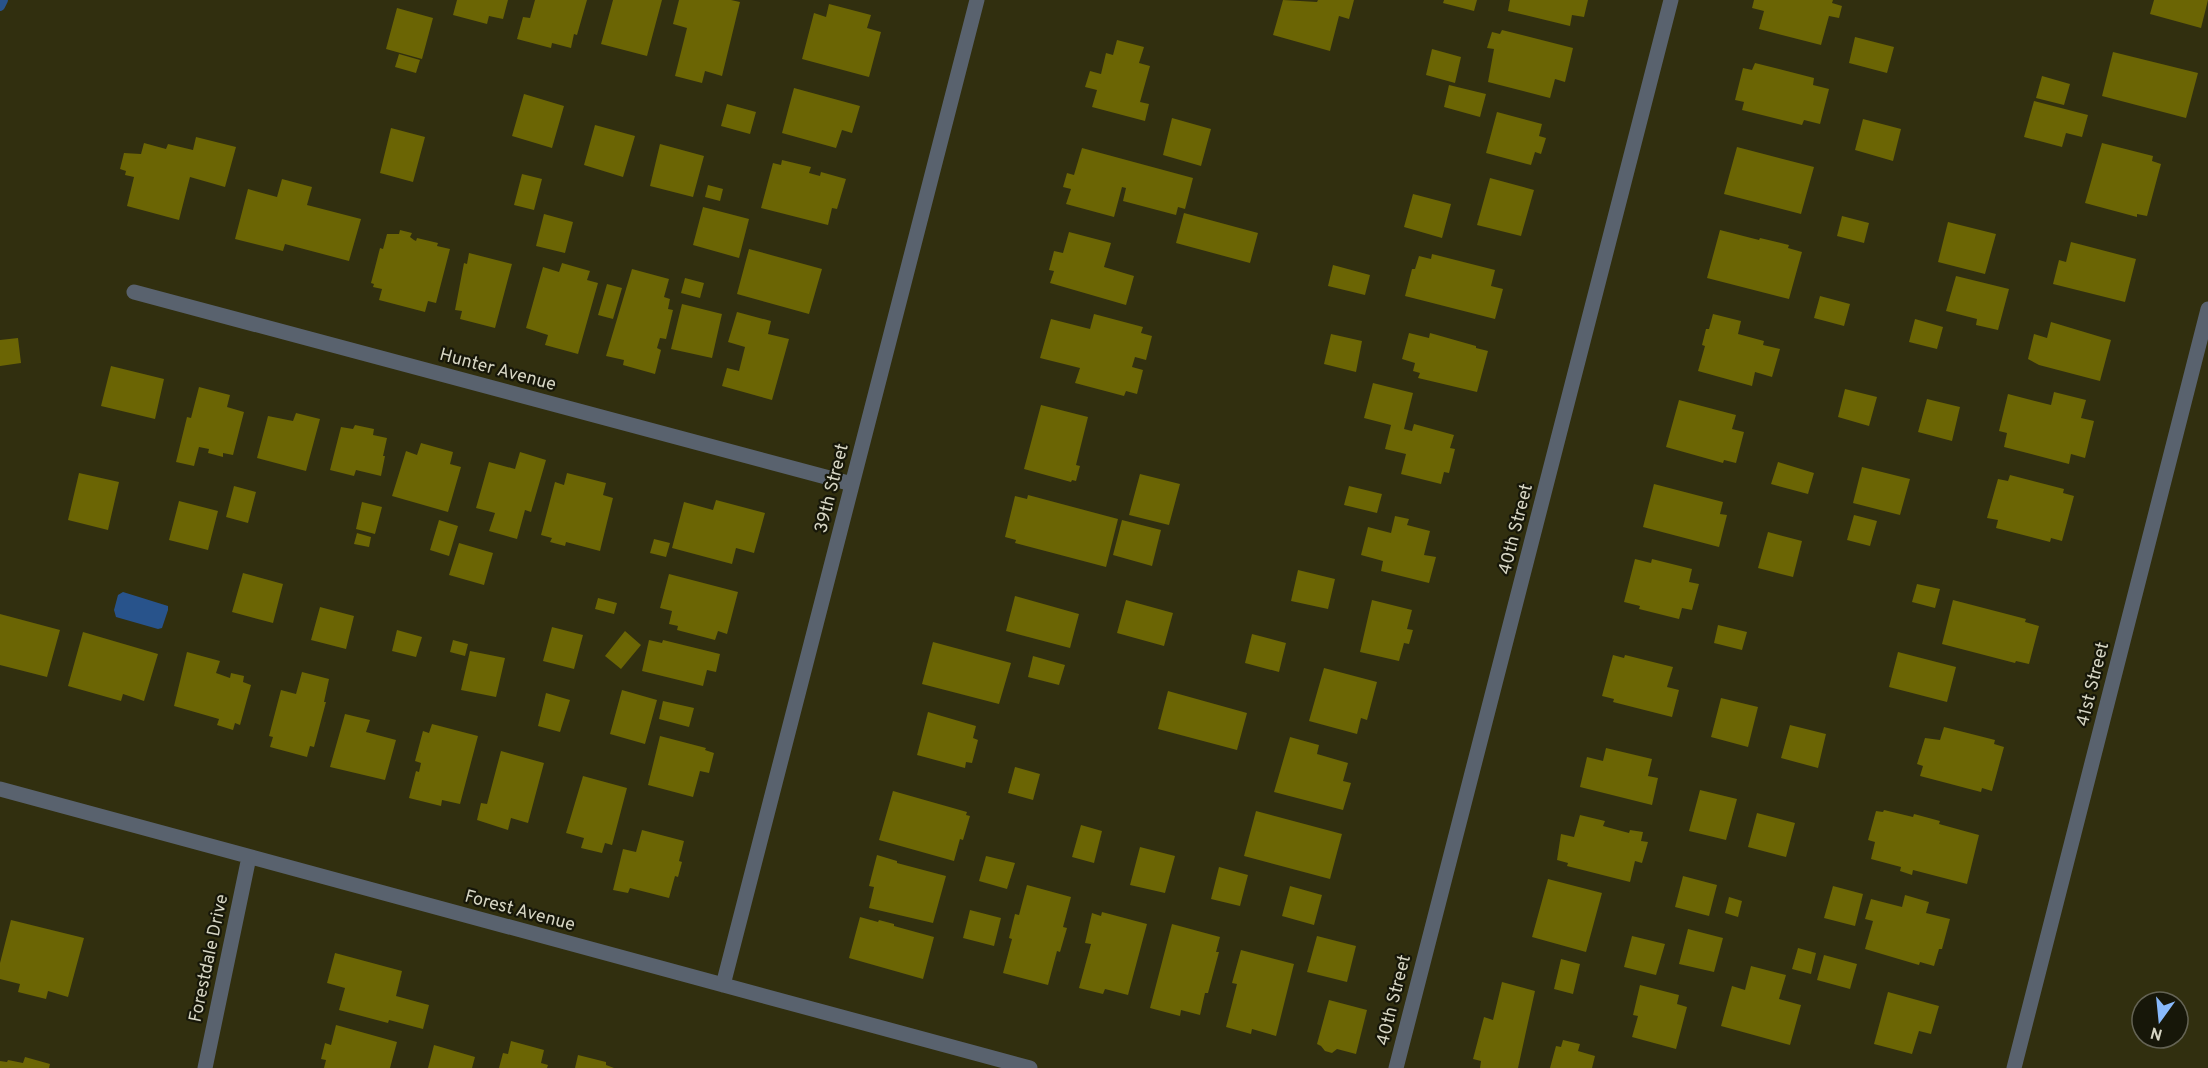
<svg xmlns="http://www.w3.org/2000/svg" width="2208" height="1068" font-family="Overpass,sans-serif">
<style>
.water{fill:#28538b}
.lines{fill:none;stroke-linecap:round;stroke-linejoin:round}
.stream{stroke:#28538b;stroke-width:10}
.building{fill:#6b6504}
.street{stroke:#59626e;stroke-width:15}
.labels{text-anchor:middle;stroke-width:4.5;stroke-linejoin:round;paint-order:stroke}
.street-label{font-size:18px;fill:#d7d6c4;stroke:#171709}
</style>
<rect width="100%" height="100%" fill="#312f0f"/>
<!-- water -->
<path class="water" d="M123,592L168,606V610L162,628L158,629L116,617L114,610L118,595Z"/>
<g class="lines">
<!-- stream -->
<path class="stream" d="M0,6L3,0"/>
</g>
<!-- building -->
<path class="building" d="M457,0H508L503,19L489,16L487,24L453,15Z
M535,0H587L577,35L574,34L571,48L552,43L551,48L517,39L523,17L530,18Z
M613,0H662L647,56L601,44Z
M679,0H731L740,2L722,76L705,71L702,83L675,76L687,28L673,24Z
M1283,0L1317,2L1318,0H1354L1349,19L1339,16L1330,51L1273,35Z
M1444,0H1477L1474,11L1443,3Z
M1510,0H1588L1584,17L1572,15L1570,26L1508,11Z
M1754,0H1833L1832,3L1842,6L1839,18L1829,16L1821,45L1759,29L1764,11L1752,8Z
M2154,0H2208L2201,28L2150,14Z
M829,4L871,15L867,28L881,32L869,77L802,59L814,13L826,17Z
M397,8L433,18L422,59L386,49Z
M1502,30L1573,48L1565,82L1555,79L1550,98L1488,82L1494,49L1487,48L1492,32L1500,34Z
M1855,37L1894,47L1887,73L1849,63Z
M1117,40L1144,47L1139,63L1150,66L1140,102L1149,104L1145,121L1092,107L1097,90L1085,87L1090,71L1101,74L1106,53L1113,55Z
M1432,49L1461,57L1455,83L1426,75Z
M2113,52L2198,73L2186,118L2102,96Z
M399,54L420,60L416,73L395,67Z
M1755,63L1814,78L1813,85L1829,89L1820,124L1804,120L1802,125L1742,110L1744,102L1735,100L1743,68L1752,70Z
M2042,76L2070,84L2064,105L2036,98Z
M1449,85L1486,94L1480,117L1444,107Z
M794,88L860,106L852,133L842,130L836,148L782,133Z
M524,94L564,106L552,148L512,136Z
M2034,101L2088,115L2082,137L2066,133L2062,147L2024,137Z
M727,104L756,112L750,134L721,126Z
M1497,112L1542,124L1539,136L1546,138L1541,154L1535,152L1531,165L1486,153Z
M1172,118L1211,129L1201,166L1163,155Z
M1863,119L1901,129L1893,161L1855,150Z
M595,125L635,136L623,177L584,165Z
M391,128L425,137L413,182L380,173Z
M196,137L236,147L225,187L190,177L179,220L127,206L134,177L125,175L126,171L120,169L124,153L141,154L144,143L166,149L168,144L193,150Z
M2102,143L2153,156L2152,161L2161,164L2147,216L2137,214V217L2085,203Z
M660,144L704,156L693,197L650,186Z
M1737,147L1814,167L1801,214L1724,194Z
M1082,148L1193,178L1185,209L1178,207L1176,215L1123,201L1126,188L1122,187L1114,217L1066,204L1071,189L1063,187L1067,173L1074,175Z
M782,160L811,167L809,173L820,176L821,172L846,179L837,209L832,208L828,225L761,208L773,163L781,165Z
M522,174L542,179L534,210L514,205Z
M1490,178L1534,190L1521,236L1477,225Z
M282,179L312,187L307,205L361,219L349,261L285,244L283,251L235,239L248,189L277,197Z
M708,185L723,189L720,201L705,197Z
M1413,194L1451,204L1442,238L1404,227Z
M703,207L749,219L739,258L693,245Z
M1184,213L1258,233L1250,263L1176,243Z
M544,214L573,222L565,253L536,246Z
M1842,216L1869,223L1864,243L1837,236Z
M1948,222L1996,234L1985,274L1938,262Z
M400,230L412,233L410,237L414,240L416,241L417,238L438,243L437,246L450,249L436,303L428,301L425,312L379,300L382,289L373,287L374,284L371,283L380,248L383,249L387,234H399Z
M1720,230L1759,240L1760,238L1789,245L1788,248L1802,252L1789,299L1707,278Z
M1069,232L1111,243L1104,267L1134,276L1126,305L1050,283L1054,271L1049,270L1054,251L1063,253Z
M2071,242L2136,259L2125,302L2053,284L2059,260L2066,262Z
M749,249L822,269L809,314L737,294Z
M469,253L512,264L495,328L460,319L462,311L455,310L464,263L467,264Z
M1432,254L1495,270L1491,286L1503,289L1495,319L1405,296L1412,269H1415L1419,256L1431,259Z
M562,263L590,271L587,280L598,283L578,354L545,345L548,335L526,328L543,267L559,272Z
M1333,265L1370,275L1365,295L1328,286Z
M632,269L669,279L664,297L670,299L668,309L673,310L666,339L660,338L657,348L661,350L655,374L623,365L624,360L606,356Z
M1956,276L2009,289L1998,330L1976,325L1977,319L1946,311Z
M685,278L704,283L700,298L681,293Z
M607,284L622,288L613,319L598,315Z
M1820,296L1850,304L1844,326L1814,318Z
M682,304L722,314L712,358L671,349Z
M737,312L771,321L768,334L789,339L772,400L722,386L727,368L739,371L745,347L728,342Z
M1094,314L1143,327L1141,333L1152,336L1146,360L1135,357L1132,367L1143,370L1137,394L1126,391L1124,396L1075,383L1080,368L1040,358L1051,319L1090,329Z
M1713,314L1741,321L1738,334L1764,341L1763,345L1780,349L1772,377L1755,372L1752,386L1698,371L1705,346L1702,345L1706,329H1709Z
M1915,319L1943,327L1937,349L1909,342Z
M2051,322L2111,340L2100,381L2039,365L2028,359L2034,334L2047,338Z
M1409,333L1429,338L1430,333L1476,346V348L1488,351L1477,392L1418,378L1420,373L1413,371L1415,363L1402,359Z
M1331,334L1362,341L1356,372L1324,364Z
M18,338L21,363L0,366V340Z
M111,366L164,379L155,419L101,406Z
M1373,383L1413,393L1404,429L1412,431L1414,424L1454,435L1450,448L1455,449L1449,473L1444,472L1441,484L1401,474L1406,454L1385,449L1391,425L1364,418Z
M199,387L230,395L227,407L244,412L233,455L223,453V457L208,453L209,449L199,447L194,466L176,462L187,417L191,418Z
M1845,389L1877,397L1869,426L1838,417Z
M2054,392L2086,400L2081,418L2094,421L2085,458L2071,454L2069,464L2004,447L2007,433L1999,431L2008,394L2051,405Z
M1927,399L1960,407L1952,441L1918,432Z
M1679,400L1736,415L1732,429L1744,432L1736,463L1724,460L1723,463L1666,447Z
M1041,405L1088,417L1076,465L1080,466L1076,481L1072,480L1071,482L1024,469Z
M296,413L320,419L306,471L257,458L268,416L293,421Z
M355,425L374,429L373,435L387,438L383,456H385L381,476L356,470L354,476L330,470L341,427L353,429Z
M421,443L453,452L450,464L461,467L448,512L392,496L406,451L417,455Z
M520,452L546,460L531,512L525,510L517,539L489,531L495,513L476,508L489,462L515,469Z
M1778,462L1814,473L1808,494L1771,484Z
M1862,467L1910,479L1900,515L1853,503Z
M79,473L119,482L108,530L68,520Z
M567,473L606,483L603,495L613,498L600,551L566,542L565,546L550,542L552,538L541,535L555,482L564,485Z
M1140,474L1180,484L1169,525L1129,515Z
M2010,475L2064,489L2063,493L2074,496L2062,541L2051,538L2050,542L1996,528L1998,520L1987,518L1998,479L2008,481Z
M1654,484L1723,502L1720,514L1727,515L1719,547L1643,527Z
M234,486L256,492L248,523L226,517Z
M1349,486L1382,494L1377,513L1344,505Z
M1028,495L1118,519L1106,567L1015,543L1016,540L1005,537L1015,496L1027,499Z
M716,500L765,513L754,553L736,548L732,564L672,548L684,502L713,510Z
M179,501L218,511L208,550L169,540Z
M362,502L382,507L375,534L356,529Z
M1854,515L1877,521L1870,546L1847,540Z
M1395,516L1409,519L1407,525L1430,531L1424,555L1436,557L1429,583L1381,571L1383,561L1361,555L1368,527L1391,533Z
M439,520L458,526L449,556L430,550Z
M1122,520L1161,530L1152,566L1113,555Z
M1768,532L1802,541L1793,577L1758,568Z
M357,533L371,537L369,547L354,544Z
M654,539L670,543L666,557L650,553Z
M459,543L493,553L484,585L449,575Z
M1635,559L1651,563L1652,559L1692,569L1689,582L1699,584L1692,610L1682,608L1679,619L1639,609L1640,606L1624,602Z
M1298,570L1335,579L1328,609L1291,601Z
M243,573L283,584L273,623L232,612Z
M669,574L738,592L727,634L718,631L715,640L677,630L678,626L669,624L672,611L660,608Z
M1917,584L1940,589L1935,608L1912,602Z
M1015,596L1079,614L1070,648L1006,631Z
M598,598L617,603L614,614L595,609Z
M1126,600L1173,613L1164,646L1117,633Z
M1372,600L1412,610L1407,629L1413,630L1409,644L1404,643L1399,661L1360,652Z
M1953,600L2026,619L2025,622L2039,626L2029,664L2016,661L2015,663L1942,644Z
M320,607L354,616L346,649L311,640Z
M0,614L60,630L47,677L0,665Z
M1718,625L1747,632L1742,650L1714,643Z
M552,627L583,635L574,669L543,661Z
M397,630L422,637L416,657L392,651Z
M625,631L641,645L621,669L605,656Z
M83,632L158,654L144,701L123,694L121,701L68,686Z
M1252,634L1286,643L1279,672L1245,663Z
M453,640L468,644L465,656L450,652Z
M649,640L662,643L663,640L720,654L716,672L707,670L703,686L642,671Z
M933,642L1011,663L999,704L922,684Z
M470,651L505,658L496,697L461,690Z
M187,652L220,661L216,673L230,678L231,673L244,676L243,682L251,685L240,725L235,723L233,730L217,725L219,719L174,706Z
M1898,652L1956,667L1947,702L1889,687Z
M1613,655L1624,658L1625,655L1673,667L1667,687L1679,690L1672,717L1613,702L1614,699L1602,696Z
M1033,656L1065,665L1059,685L1028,677Z
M1324,668L1377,682L1367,720L1361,718L1357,734L1309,721Z
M302,672L329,679L324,702H326L314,747L310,746L307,757L270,747L273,737L269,736L281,690L296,694Z
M622,690L657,700L645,744L610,734Z
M1168,691L1247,713L1237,750L1158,729Z
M546,693L570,700L560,732L538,726Z
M1721,698L1758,707L1748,747L1711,737Z
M663,701L694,708L689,727L659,719Z
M928,712L976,726L973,738L978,740L972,763L966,762L965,768L917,755Z
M345,714L370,720L366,732L396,740L385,780L330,767Z
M432,724L478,736L460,804L442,800L441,806L409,798L416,771L419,772L421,763L415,761L423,731L429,733Z
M1790,725L1826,734L1818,768L1781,758Z
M1944,727L1995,740L1994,744L2004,747L1992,791L1982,788L1981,792L1920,776L1923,766L1917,764L1925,738L1940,740Z
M660,736L706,748L705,750L714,753L709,773L700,771L693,797L648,785Z
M1290,737L1319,745L1317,754L1348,763L1343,781L1351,783L1343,810L1274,792Z
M1606,748L1652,759L1648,776L1658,778L1652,805L1580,787L1587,757L1603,761Z
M501,751L544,763L528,823L511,818L508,830L477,820L481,803L487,804Z
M1015,767L1040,774L1033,800L1008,793Z
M583,776L627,788L612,845L605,843L602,853L581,848L584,838L566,833Z
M1700,790L1737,799L1726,840L1689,831Z
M893,791L967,812L966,815L970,816L963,840L960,839L954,861L879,840Z
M1884,810L1913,817L1914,814L1940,821L1939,824L1979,835L1967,884L1913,870L1912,875L1900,871L1901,867L1871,859L1875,842L1868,840L1876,811L1883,812Z
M1256,811L1342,834L1330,879L1244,856Z
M1757,813L1795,823L1786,857L1748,847Z
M1580,815L1605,821L1603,826L1629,833L1630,830L1643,832L1641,841L1648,842L1642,863L1635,861L1630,882L1567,866L1568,863L1557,860L1561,834L1574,837Z
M1081,825L1102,831L1094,863L1072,857Z
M642,830L684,841L679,861L682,862L678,877L675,876L669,898L630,888L628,893L613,890L623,849L636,852Z
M1140,847L1175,856L1165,893L1130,885Z
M877,855L897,861V863L946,876L933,923L869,908L874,887L869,886Z
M986,856L1015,863L1007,889L979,881Z
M1219,867L1248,875L1240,906L1211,899Z
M1683,876L1717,885L1709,916L1675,907Z
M1548,879L1602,893L1586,952L1532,937Z
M1027,885L1071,897L1063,927L1067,928L1060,952L1057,951L1048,985L1003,973L1012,939L1009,938L1015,914L1019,915Z
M1290,886L1322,895L1314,925L1282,916Z
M1833,886L1863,894L1855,926L1824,918Z
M1905,895L1929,902L1926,913L1950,919L1942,949H1939L1934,966L1920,962L1919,965L1865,949L1873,921L1865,919L1871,899L1902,907Z
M1729,897L1742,901L1738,917L1725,913Z
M970,910L1001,918L994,946L963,938Z
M1102,912L1147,924L1128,995L1105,989L1103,994L1079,988L1091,944L1085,943L1092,913L1101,916Z
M860,917L878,922L879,920L894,924V926L934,937L923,979L849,958Z
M11,920L84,938L68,997L48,991L46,999L18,992L20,984L0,979V963Z
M1172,924L1220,937L1216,952H1219L1208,993H1205L1200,1015L1181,1010L1180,1016L1150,1008Z
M1688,929L1723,938L1714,972L1679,964Z
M1317,936L1356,946L1347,982L1307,972Z
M1632,936L1665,944L1656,975L1624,967Z
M1798,948L1816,953L1811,974L1792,969Z
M1241,950L1294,964L1276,1036L1252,1029L1251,1034L1226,1027L1237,984L1232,983Z
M335,953L402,971L396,996L429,1005L423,1029L389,1020L388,1023L339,1010L345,988L327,983Z
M1824,955L1857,964L1850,989L1817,980Z
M1561,959L1580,964L1573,994L1554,989Z
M1751,966L1786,975L1779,999L1801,1005L1790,1045L1721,1026L1732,986L1745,990Z
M1502,982L1535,991L1518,1068H1480L1481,1061L1473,1059L1484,1017L1493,1020Z
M1640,985L1679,995L1677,1004L1687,1007L1676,1049L1632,1037L1638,1016L1633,1015Z
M1888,992L1939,1006L1931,1034L1919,1031L1912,1054L1874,1044Z
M1329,1000L1367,1010L1356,1054L1337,1049L1332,1053L1325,1051L1321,1046L1317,1044Z
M336,1025L397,1042L390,1068H324L326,1060L321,1059L325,1043L331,1045Z
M1563,1040L1580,1044L1578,1051L1595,1056L1592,1068H1550L1556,1046L1561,1047Z
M511,1041L544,1050L541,1063L548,1065L547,1068H499L503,1053L508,1054Z
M434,1045L475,1057L472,1068H428Z
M578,1055L606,1062V1065L614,1068H575Z
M25,1057L50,1064L49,1068H0V1061L7,1062L8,1060L23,1063Z"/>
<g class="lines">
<!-- street -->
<path class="street" d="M134,292L852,484
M0,789L1030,1068
M723,985L977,0
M205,1068L249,857
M1396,1068L1671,0
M2014,1068L2208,309"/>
</g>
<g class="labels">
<!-- street labels -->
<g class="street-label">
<text transform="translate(498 369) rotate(15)" y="6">Hunter Avenue</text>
<text transform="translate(831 488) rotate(-76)" y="6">39th Street</text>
<text transform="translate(1515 529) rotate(-76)" y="6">40th Street</text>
<text transform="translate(2092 684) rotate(-76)" y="6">41st Street</text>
<text transform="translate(520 910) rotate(15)" y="6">Forest Avenue</text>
<text transform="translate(208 958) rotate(-78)" y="6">Forestdale Drive</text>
<text transform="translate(1393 1000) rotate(-76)" y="6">40th Street</text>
</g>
</g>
<!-- north arrow -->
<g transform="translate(2160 1020) rotate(195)"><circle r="28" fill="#171709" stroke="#646354" stroke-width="1.5"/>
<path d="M0-4.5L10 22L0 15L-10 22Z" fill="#89bafc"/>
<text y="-9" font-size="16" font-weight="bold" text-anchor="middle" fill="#d7d6c4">N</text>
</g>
</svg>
